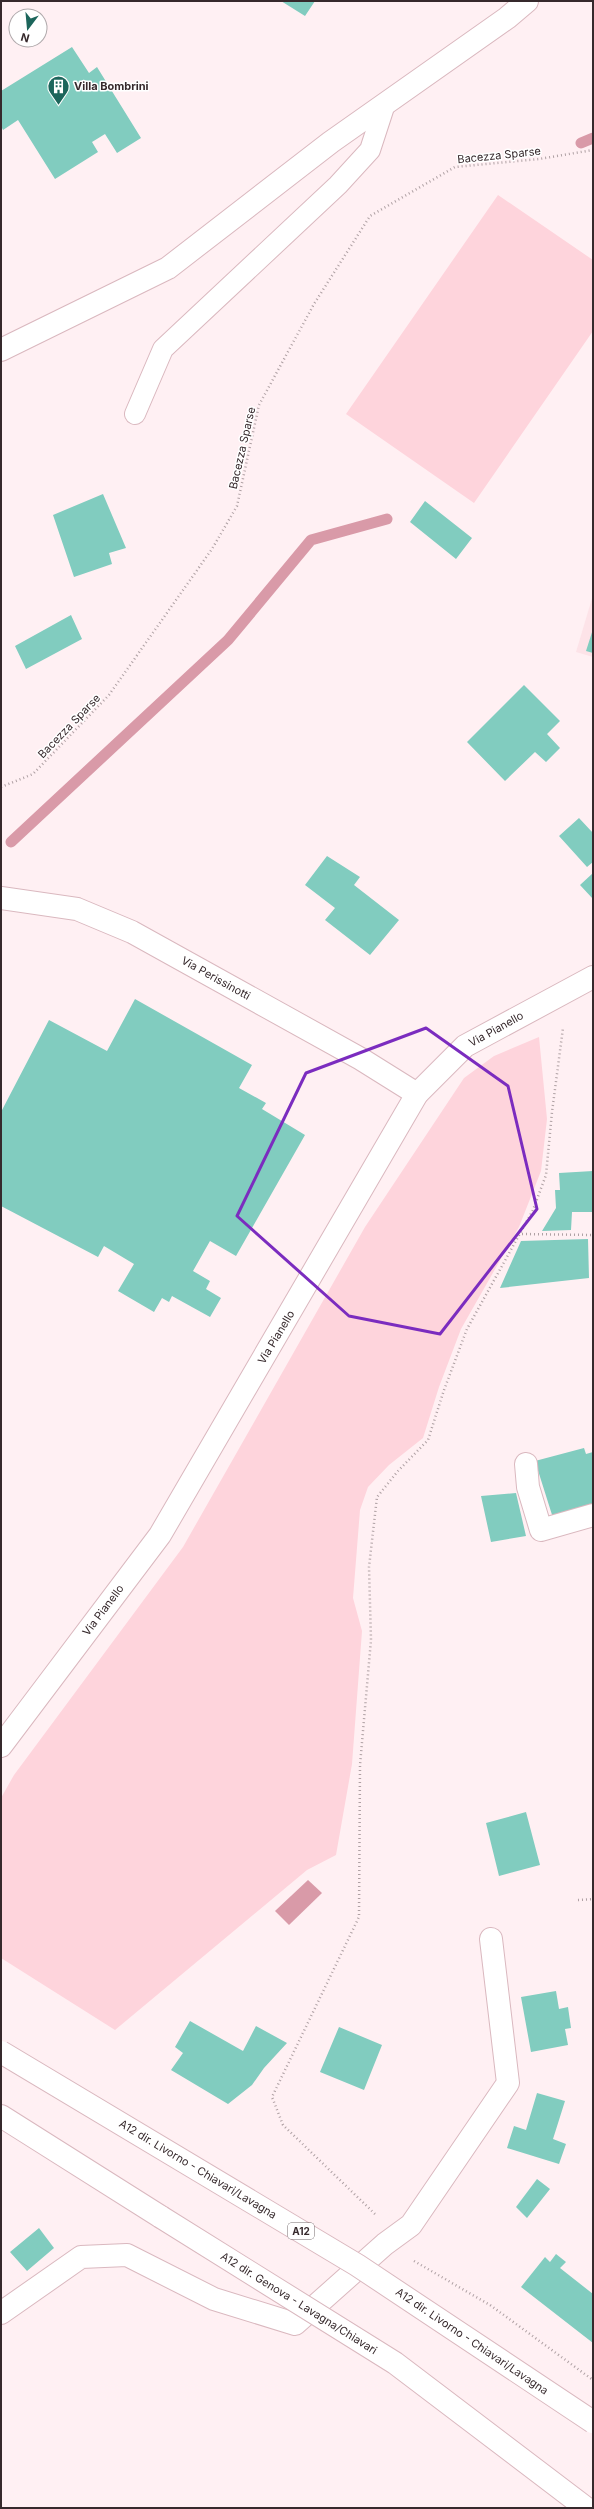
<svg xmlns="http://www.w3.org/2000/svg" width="594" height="2509" font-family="Inter,sans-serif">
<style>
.built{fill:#fde3e8}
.green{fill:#fed4dc}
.water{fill:#d99aa8}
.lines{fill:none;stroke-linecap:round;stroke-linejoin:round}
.stream{stroke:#d99aa8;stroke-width:11}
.building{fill:#81ccbf}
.lane-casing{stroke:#dab8bf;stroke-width:22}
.street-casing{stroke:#dab8bf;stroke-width:24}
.secondary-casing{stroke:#dab8bf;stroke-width:24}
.highway-casing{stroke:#dab8bf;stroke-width:24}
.path{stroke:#afa1a4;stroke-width:2.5;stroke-dasharray:1 3;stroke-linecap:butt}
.lane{stroke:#fff;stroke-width:20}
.street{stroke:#fff;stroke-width:22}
.secondary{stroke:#fff;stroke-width:22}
.highway{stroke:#fff;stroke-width:22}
.highway-bridge-casing{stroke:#dab8bf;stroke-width:24;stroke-linecap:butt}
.highway-bridge{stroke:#fff;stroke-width:22}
.marked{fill:none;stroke:#7b2cbf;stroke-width:3;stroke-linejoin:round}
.labels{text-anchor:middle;stroke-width:3;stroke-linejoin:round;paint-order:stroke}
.shield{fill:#fff;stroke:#72696b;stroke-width:1}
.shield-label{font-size:10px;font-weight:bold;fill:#36292c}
.poi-label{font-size:11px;font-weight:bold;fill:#36292c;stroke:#fff;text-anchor:start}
.street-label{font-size:11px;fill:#36292c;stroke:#fff}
</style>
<rect width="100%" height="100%" fill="#fff0f3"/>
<!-- built -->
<path class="built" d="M593,595V657L576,652Z"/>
<!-- green -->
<path class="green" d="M498,195L593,260V331L474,503L346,414Z
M539,1037L547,1119L541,1171L519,1227L461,1329L439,1387L423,1438L389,1465L368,1487L360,1510L353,1598L362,1631L352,1764L336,1855L307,1870L115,2030L1,1958V1798L14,1775L183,1547L365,1227L464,1078L494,1056Z"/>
<!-- water -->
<path class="water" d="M308,1880L322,1893L289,1925L275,1911Z"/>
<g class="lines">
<!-- stream -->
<path class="stream" d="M581,143L593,138
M11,842L228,640L311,540L387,519"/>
</g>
<!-- building -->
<path class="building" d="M281,1H315L305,16Z
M72,47L89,73L97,67L141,138L117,153L105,134L92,142L98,152L55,179L18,120L3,130L1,126V91Z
M103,494L126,548L109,553L112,564L74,577L53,515Z
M425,501L472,538L456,559L410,522Z
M71,615L82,639L26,669L15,646Z
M593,629V653L586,651Z
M524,685L560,721L547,734L560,748L546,762L535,752L505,781L467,742Z
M579,818L593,833V862L587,867L559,836Z
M327,856L360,877L354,885L399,920L370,955L325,920L335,908L305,885Z
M593,873V899L580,885Z
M135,999L252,1065L239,1088L266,1103L262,1109L305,1135L236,1256L210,1241L193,1271L210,1281L206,1289L221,1298L210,1317L172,1296L169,1302L162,1298L154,1312L118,1291L134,1264L104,1246L98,1257L1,1206V1112L49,1020L107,1051Z
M593,1171V1212H572L571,1230L542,1231L556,1208L555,1190H560L559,1173Z
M588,1239L589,1278L500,1288L521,1241Z
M584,1448L586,1454L593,1452V1505L553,1518L535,1461Z
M516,1493L526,1536L491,1542L481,1496Z
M526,1812L540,1865L499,1876L486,1823Z
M556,1991L559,2009L568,2007L571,2028L565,2029L568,2045L531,2052L521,1997Z
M190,2021L243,2051L256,2026L287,2043L264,2068L252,2085L228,2104L171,2070L183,2053L175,2047Z
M339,2027L382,2045L364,2090L320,2072Z
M537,2093L565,2101L553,2139L566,2144L559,2164L507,2148L514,2126L526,2130Z
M537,2179L550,2189L527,2218L516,2207Z
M39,2228L54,2248L27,2271L10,2252Z
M556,2254L566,2262L560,2268L593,2294V2343L521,2287L545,2257L550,2262Z"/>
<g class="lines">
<defs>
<path id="lane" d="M135,414L163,349L338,185L370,150L385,104"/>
<path id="street" d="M1,350L168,268L331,142L507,18L527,1
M1,898L77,909L132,932L361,1059L417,1094
M526,1464L528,1487L541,1530L593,1515
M1,2313L81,2257L127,2255L214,2299L295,2324L385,2244L411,2225L508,2083L491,1939"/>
<path id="secondary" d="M1,1746L160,1535L417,1094L465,1046L593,977"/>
<path id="highway" d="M1,2116L161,2217"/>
</defs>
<!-- lane casing -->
<use href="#lane" class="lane-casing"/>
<!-- street casing -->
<use href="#street" class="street-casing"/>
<!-- secondary casing -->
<use href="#secondary" class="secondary-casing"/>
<!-- highway casing -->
<use href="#highway" class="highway-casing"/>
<!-- path -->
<path class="path" d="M1,787L33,774L109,695L212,549L237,506L259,405L314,304L370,216L455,167L539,159L593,150
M522,1234L593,1235
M578,1900L593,1899
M375,2214L283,2125L272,2097L359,1917L360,1765L371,1640L369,1567L377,1497L398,1471L428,1440L444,1390L467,1329L533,1210L546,1175L552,1112L563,1028
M414,2261L490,2305L593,2380"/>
<!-- lane -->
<use href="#lane" class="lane"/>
<!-- street -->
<use href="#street" class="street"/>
<!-- secondary -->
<use href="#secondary" class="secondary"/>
<!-- highway -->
<use href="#highway" class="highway"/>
<defs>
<path id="highway-bridge" d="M1,2052L357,2265L593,2422
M161,2217L395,2363L586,2508"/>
</defs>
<!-- highway-bridge casing -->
<use href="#highway-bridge" class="highway-bridge-casing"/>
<!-- highway-bridge -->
<use href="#highway-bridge" class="highway-bridge"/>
</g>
<!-- marked area -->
<path class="marked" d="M426,1028L508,1086L537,1209L440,1334L349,1316L237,1216L306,1073Z"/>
<!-- icons -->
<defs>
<symbol id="building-pin" viewBox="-11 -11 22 30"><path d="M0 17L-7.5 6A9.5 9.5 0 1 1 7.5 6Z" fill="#1c655b" stroke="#fff"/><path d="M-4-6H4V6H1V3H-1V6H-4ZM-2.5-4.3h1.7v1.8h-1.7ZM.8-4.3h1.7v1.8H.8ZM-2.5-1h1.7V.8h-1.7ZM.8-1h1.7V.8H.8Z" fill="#fff"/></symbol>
</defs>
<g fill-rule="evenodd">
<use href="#building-pin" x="46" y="74" width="25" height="34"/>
</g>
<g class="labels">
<!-- shield labels -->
<rect class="shield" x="288" y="2223" width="26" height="16" rx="3"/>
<g class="shield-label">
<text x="301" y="2235">A12</text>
</g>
<!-- poi labels -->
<g class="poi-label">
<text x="74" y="90">Villa Bombrini</text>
</g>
<!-- street labels -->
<g class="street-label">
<text transform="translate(499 155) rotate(-6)" y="4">Bacezza Sparse</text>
<text transform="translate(242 448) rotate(-77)" y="4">Bacezza Sparse</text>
<text transform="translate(69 726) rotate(-46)" y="4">Bacezza Sparse</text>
<text transform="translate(216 978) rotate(29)" y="4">Via Perissinotti</text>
<text transform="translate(496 1029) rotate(-29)" y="4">Via Pianello</text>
<text transform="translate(276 1337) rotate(-59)" y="4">Via Pianello</text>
<text transform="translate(103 1610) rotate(-53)" y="4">Via Pianello</text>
<text transform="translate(198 2169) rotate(31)" y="4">A12 dir. Livorno - Chiavari/Lavagna</text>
<text transform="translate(299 2303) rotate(32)" y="4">A12 dir. Genova - Lavagna/Chiavari</text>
<text transform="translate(472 2341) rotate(34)" y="4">A12 dir. Livorno - Chiavari/Lavagna</text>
</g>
</g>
<!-- border -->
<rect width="594" height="2509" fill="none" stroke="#36292c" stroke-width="4"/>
<!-- north arrow -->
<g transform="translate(28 28) rotate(196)"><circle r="19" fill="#ffffff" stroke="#afa9ab"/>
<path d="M0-3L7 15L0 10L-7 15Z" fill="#1c655b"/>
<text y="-6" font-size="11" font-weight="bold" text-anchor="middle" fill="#36292c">N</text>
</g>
</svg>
